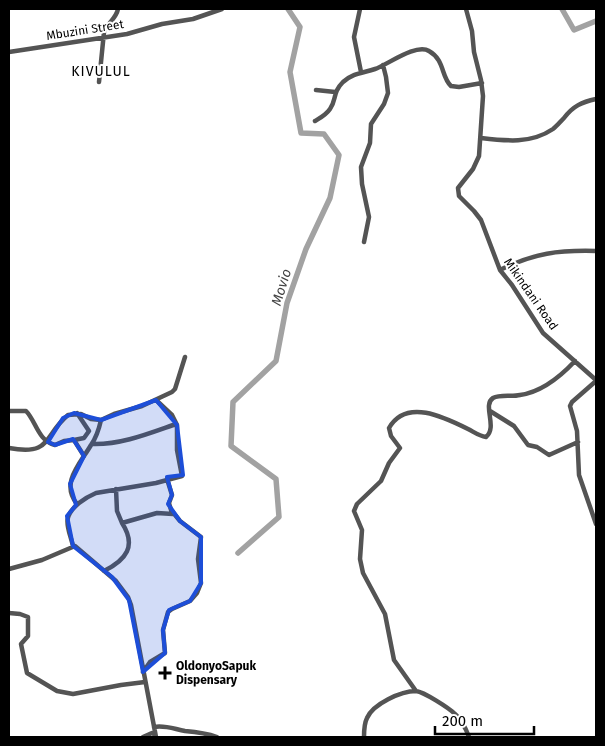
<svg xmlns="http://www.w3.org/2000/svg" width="605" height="746" font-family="'Fira Sans',sans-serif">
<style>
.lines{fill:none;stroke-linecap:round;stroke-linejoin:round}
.river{stroke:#a2a2a2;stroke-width:5.5}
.minor{stroke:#545454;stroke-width:4.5}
.marked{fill:#1d4ed8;fill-opacity:0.2;stroke:#1d4ed8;stroke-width:4;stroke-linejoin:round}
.poi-dot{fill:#000;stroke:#fff;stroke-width:2}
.labels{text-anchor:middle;stroke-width:4;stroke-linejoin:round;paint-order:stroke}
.street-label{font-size:12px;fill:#000;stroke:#fff}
.poi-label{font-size:12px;font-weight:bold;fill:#000;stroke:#fff;text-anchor:start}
.neighbourhood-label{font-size:14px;letter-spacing:1px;fill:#000;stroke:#fff}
.water-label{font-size:14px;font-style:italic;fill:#434343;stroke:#fff}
</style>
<rect width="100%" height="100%" fill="#fff"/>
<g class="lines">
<!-- river -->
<path class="river" d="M562,9L574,30L596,21
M238,553L279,517L276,479L231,446L233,402L276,361L287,303L306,249L330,198L339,155L324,134L301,133L290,72L300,27L288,9"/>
<!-- minor -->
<path class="minor" d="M360,9L354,37L361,72
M466,9L472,31L474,52L481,80L483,96L479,156L473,169L458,188L459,196L474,211L481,220L500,270L512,285L543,333L596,380
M9,52L127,34L162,24L193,19L222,9
M99,82L104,32C108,22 116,19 118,9
M316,90L335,92
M315,121C320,118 326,115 330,109C337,99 332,93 343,82C353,73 363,73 375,69C387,65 416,43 429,51C445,60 441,77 451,86L459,87L482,83
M481,138C506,141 531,144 553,129C557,126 560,122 564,118C573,106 582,102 596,99
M364,242L369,217L362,184L361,167L370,143L371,124L384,104L388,93L386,77L383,65
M500,270C534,253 559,250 596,251
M596,381L572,402L570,406L577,431L579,475L596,524
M9,411H26C36,421 38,441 55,445L64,441L74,440L84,456
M490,411L514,426L528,445L537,447L549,455L578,442
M74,440L84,438L89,431L77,413
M92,444C121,445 150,433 176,424
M9,448C52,456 43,436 68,415L81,414L91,419L101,420L114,414L142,406L172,392L175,389L185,357
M116,489L117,511L122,523L157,513L173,514
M77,504C60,483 80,464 91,445C96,438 99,429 101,420
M73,546C68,526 61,518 79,503C84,499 89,496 96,493L156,483L182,476L177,450V425L172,415L156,400
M9,569L42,560L75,546L116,581L128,597L131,605L156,737
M104,571C126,560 137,546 122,523
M9,613L20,614L28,617V636L21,644L27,673L57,691L73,694L121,685L145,682
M143,672L150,662L165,653L163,630L168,612L172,609L190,601L197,593L201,583L198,559L201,537L180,521L171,510L169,503L172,495L167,479
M416,691L394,660L385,614L363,573L360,559L362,530L354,511L357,504L381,481L389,463L400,448L391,436L389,428C406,398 444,417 468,429C474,432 479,436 486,437C498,427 482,405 493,398C500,394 512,397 520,395C542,392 560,377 575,361
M154,727C165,725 174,729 185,731C197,732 206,733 217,737
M143,737L152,733L155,735
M364,737C364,731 364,724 367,718C373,704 401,691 416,691C424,692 449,708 455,714C462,720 466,729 469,737"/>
</g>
<!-- marked area -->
<path class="marked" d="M156,400L177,425L183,475L167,477L172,495L168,504L180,521L201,537V583L190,601L169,610L163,630L165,653L143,672L129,600L112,577L73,546L67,516L76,505L70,484L84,456L73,439L55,445L48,442L63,418L74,413L101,420Z"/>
<!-- markers -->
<path class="poi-dot" d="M162.5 665.5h5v5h5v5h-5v5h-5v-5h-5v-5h5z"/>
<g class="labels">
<!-- street labels -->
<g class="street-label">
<text transform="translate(85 30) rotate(-9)" y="4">Mbuzini Street</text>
<text transform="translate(531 294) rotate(55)" y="4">Mikindani Road</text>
</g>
<!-- poi labels -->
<g class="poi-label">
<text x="176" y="670">OldonyoSapuk<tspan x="176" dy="14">Dispensary</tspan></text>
</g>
<!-- neighbourhood labels -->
<g class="neighbourhood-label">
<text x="101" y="76">KIVULUL</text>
</g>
<!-- water labels -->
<g class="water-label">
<text transform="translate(281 287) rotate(-73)" y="5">Movio</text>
</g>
</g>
<!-- border -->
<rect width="605" height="746" fill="none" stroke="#000000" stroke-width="20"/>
<!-- scale -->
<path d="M435 726v8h99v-8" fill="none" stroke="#000000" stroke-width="2.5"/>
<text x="442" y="726" font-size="15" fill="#000000" stroke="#ffffff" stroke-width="4" paint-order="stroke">200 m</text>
</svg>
